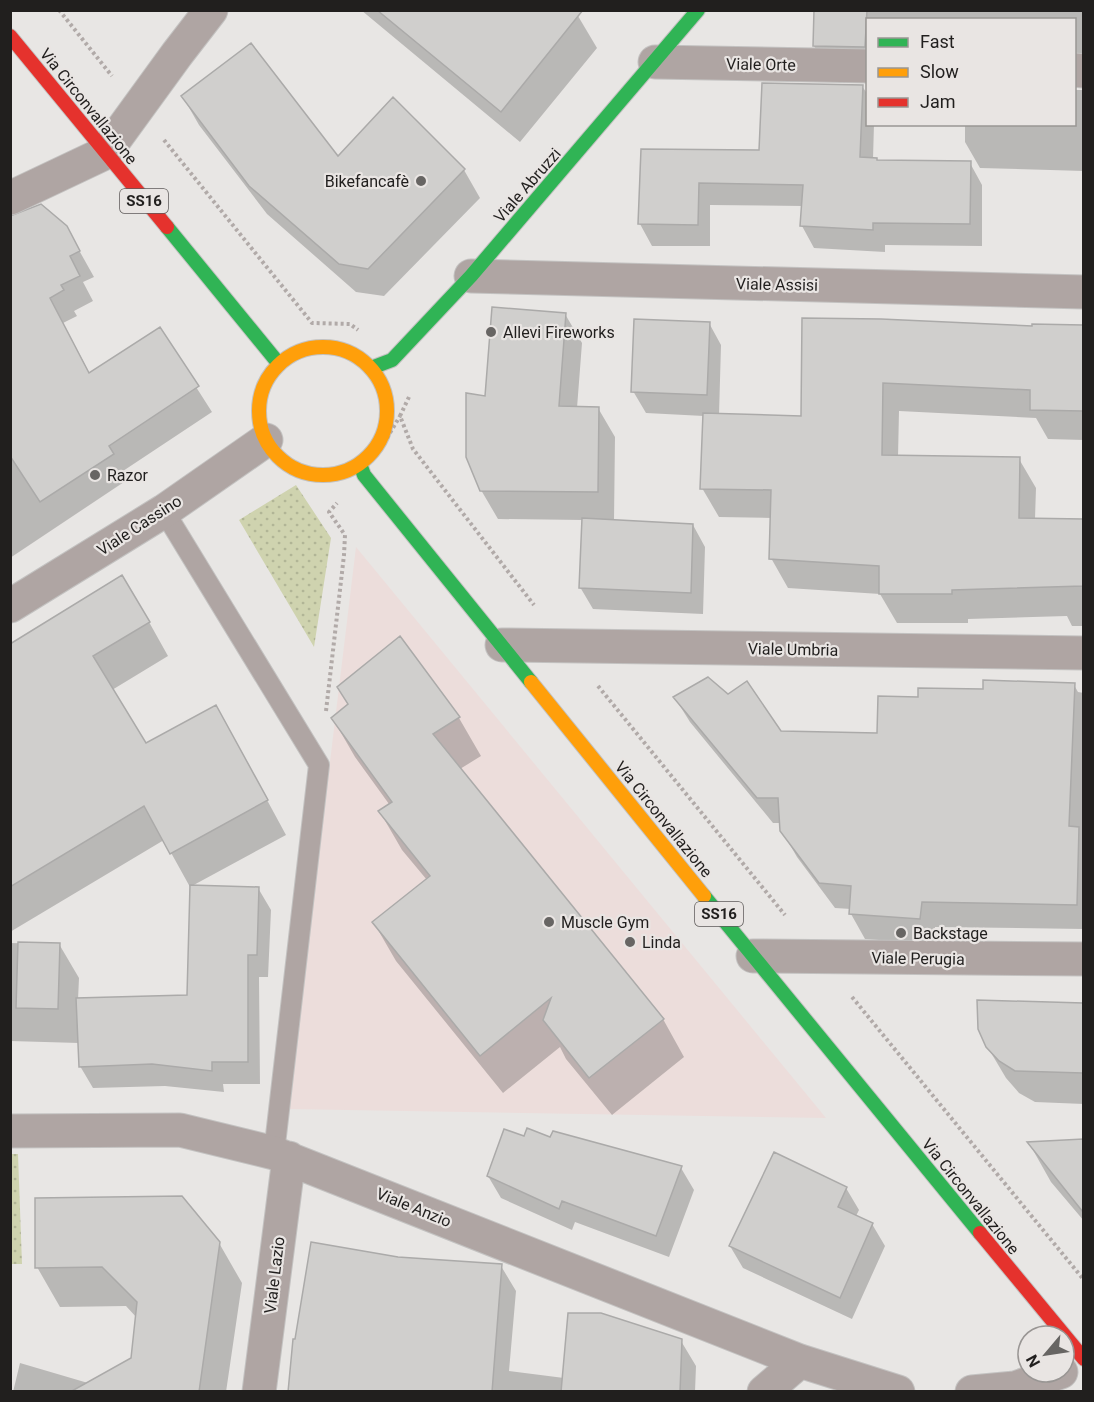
<svg xmlns="http://www.w3.org/2000/svg" width="1094" height="1402" font-family="Roboto,sans-serif">
<style>
.commercial{fill:#ecdddb}
.grass{fill:url(#grass-dots)}
.shadow{fill:#0003}
.building{fill:#d0cfcd;stroke:#abaaa9;stroke-width:1.5}
.lines{fill:none;stroke-linecap:round;stroke-linejoin:round}
.lane-casing{stroke:#c3c2c1;stroke-width:22}
.street-casing{stroke:#c3c2c1;stroke-width:35}
.fast-casing{stroke:#c3c2c1;stroke-width:16}
.slow-casing{stroke:#c3c2c1;stroke-width:16}
.jam-casing{stroke:#c3c2c1;stroke-width:16}
.path{stroke:#b1aaa8;stroke-width:4;stroke-dasharray:3 3;stroke-linecap:butt}
.lane{stroke:#afa5a3;stroke-width:20}
.street{stroke:#afa5a3;stroke-width:33}
.fast{stroke:#30b455;stroke-width:14}
.slow{stroke:#ff9f0a;stroke-width:14}
.jam{stroke:#e5322d;stroke-width:14}
.poi-dot{fill:#676563;stroke:#e9e5e3;stroke-width:2}
.labels{text-anchor:middle;stroke-width:4.5;stroke-linejoin:round;paint-order:stroke}
.shield{fill:#e9e5e3;stroke:#5d5a59;stroke-width:1.5}
.shield-label{font-size:15px;font-weight:bold;fill:#211f1e}
.street-label{font-size:16px;fill:#211f1e;stroke:#e9e5e3}
.poi-label{font-size:16px;fill:#211f1e;stroke:#e9e5e3;text-anchor:start}
</style>
<defs>
<pattern id="grass-dots" width="8" height="8" patternUnits="userSpaceOnUse" patternTransform="scale(1.5)"><rect width="8" height="8" fill="#cfd3af"/><path d="M2 2h.1M6 6h.1" fill="none" stroke="#b1b596" stroke-width="1.8" stroke-linecap="round"/></pattern>
</defs>
<rect width="100%" height="100%" fill="#e8e6e4"/>
<!-- commercial -->
<path class="commercial" d="M356,547L826,1118L288,1109Z"/>
<!-- grass -->
<path class="grass" d="M296,485L331,538L314,647L239,520Z
M11,1154H18L22,1264H11Z"/>
<!-- shadow -->
<path class="shadow" d="M361,10H572L578,16L597,48L520,142Z
M815,10H1084V78L1074,84V20H868V72H829L814,46Z
M862,86L868,95V124H874L873,159L878,162L970,163L982,185V246L885,245V252L814,248L802,226L803,206L710,205V246H652L640,224L643,150L761,151Z
M1074,90H1084V171L980,168L965,142V124H1074Z
M183,97L337,158L393,99L464,170L480,198L384,296L356,292L267,214L199,125Z
M10,218L66,227L94,277L83,282L93,301L74,311L77,316L63,323L90,374L159,329L212,412L123,471L127,480L10,558Z
M565,314L582,343L577,408H598L615,437L614,521L693,525L705,547L703,614L593,609L580,587L583,520L498,519L481,490L487,397Z
M804,320L1033,328V326H1084V440L1048,439L1036,418L899,411L898,457L1019,459L1036,488L1035,519L1084,520V626H1072L1067,616L968,619V623H897L880,594L788,588L771,558L772,518L719,517L702,488L704,416L646,413L633,391L709,323L721,345L719,415L802,417Z
M149,622L168,656L112,690L146,745L235,741L286,835L190,887L164,840L10,932L11,645Z
M400,638L459,718L481,756L460,769L663,1019L684,1057L612,1115L566,1059L560,1047L503,1093L396,961L374,923L427,880L402,850L380,812L389,804L355,757L333,719L349,705Z
M1074,685L1078,692L1084,693V929L935,927L934,944L865,939L851,914V909L835,908L797,857L782,831L781,823H773L690,722L675,698L728,696L780,733L879,735L920,698L984,690Z
M258,888L271,910L268,977H259L260,1084H223L224,1092L165,1086L93,1088L80,1066L79,1043L10,1041V943L59,944L79,978L78,1000L188,996Z
M979,1002L1084,1004V1104L1035,1102L1019,1093L1006,1078L987,1046Z
M525,1138L551,1139L681,1168L694,1190L669,1257L575,1222L572,1230L501,1198L488,1176Z
M1084,1141V1221L1051,1182L1029,1143Z
M846,1188L859,1210L856,1216L872,1224L885,1246L852,1319L743,1268L730,1246Z
M219,1243L242,1283L226,1392H13L20,1363L88,1383L133,1358L137,1318L126,1306L60,1307L37,1267Z
M398,1258L501,1266L516,1291L509,1371L564,1378L681,1341L696,1366L695,1392H290Z"/>
<!-- building -->
<path class="building" d="M377,10H583L501,112Z
M814,10H867L865,47L813,46Z
M251,43L338,156L393,97L465,169L368,269L339,264L249,186L181,96Z
M762,83L863,85L860,157L877,158V160L971,161L970,224L873,223V230L800,226L803,185L699,183L698,225L638,224L641,149L759,150Z
M41,204L67,226L80,251L70,256L80,276L61,285L64,290L50,298L89,373L160,327L199,386L109,446L114,454L40,502L10,456V216Z
M492,307L566,313L559,406L599,407L598,492L480,491L466,457V393L485,396Z
M802,318L881,319L1032,326V324L1083,325V411L1030,410V390L883,383L882,455L1020,457L1019,518L1083,519V586L952,590V594H879V566L769,559L771,490L700,489L703,413L801,416Z
M634,319L710,322L707,395L631,392Z
M582,518L693,524L691,593L579,588Z
M122,575L150,622L93,656L146,743L216,705L268,800L170,854L144,806L10,887V644Z
M400,636L460,717L433,734L664,1019L589,1078L543,1020L551,998L480,1056L372,922L430,876L378,811L392,802L331,718L348,704L337,687Z
M708,677L728,694L747,681L781,731L877,733L878,696L918,697V688L983,689V680L1075,683L1069,826L1079,827L1077,905L922,902L920,919L849,914L851,886L819,883L780,831L778,798H757L673,697Z
M190,885L259,887L257,955H248V1062H212V1071L152,1064L79,1067L76,998L187,995Z
M18,942L60,943L58,1009L16,1008Z
M977,1000L1083,1003V1073L1015,1071L999,1061L986,1047L978,1029Z
M527,1128L550,1137L553,1131L682,1166L656,1236L562,1201L559,1209L487,1176L504,1129L524,1136Z
M1083,1139V1212L1027,1142Z
M774,1152L847,1187L838,1207L873,1223L840,1298L729,1246Z
M182,1196L220,1242L199,1392H70L131,1358L137,1302L102,1267L35,1268V1198Z
M311,1242L398,1257L502,1264L492,1392H288L293,1339H295Z
M568,1313H601L682,1339L680,1392H561Z"/>
<g class="lines">
<defs>
<path id="lane" d="M164,511L319,765L274,1153"/>
<path id="street" d="M655,62L868,66
M1074,70L1084,71
M10,198L105,153L177,54L211,10
M471,276L1084,292
M10,606L164,511L266,440
M502,645L1084,653
M753,956L1084,959
M10,1131L180,1130L274,1153L800,1361L898,1392
M259,1392L289,1158
M764,1392L800,1361
M972,1392L1015,1388L1061,1372"/>
<path id="fast" d="M167,227L279,364
M371,368L392,360L471,276L698,10
M360,464L364,475L531,682
M704,896L980,1233"/>
<path id="slow" d="M259 411a64 64 0 1 1 128 0a64 64 0 1 1-128 0Z
M531,682L704,896"/>
<path id="jam" d="M10,36L167,227
M980,1233L1084,1359"/>
</defs>
<!-- lane casing -->
<use href="#lane" class="lane-casing"/>
<!-- street casing -->
<use href="#street" class="street-casing"/>
<!-- fast casing -->
<use href="#fast" class="fast-casing"/>
<!-- slow casing -->
<use href="#slow" class="slow-casing"/>
<!-- jam casing -->
<use href="#jam" class="jam-casing"/>
<!-- path -->
<path class="path" d="M59,10L112,76
M164,140L312,323L350,324L358,330
M409,397L400,416L413,449L534,605
M387,438L400,416
M598,686L785,915
M326,711L344,555L345,535L329,512L337,503
M852,997L1084,1280"/>
<!-- lane -->
<use href="#lane" class="lane"/>
<!-- street -->
<use href="#street" class="street"/>
<!-- fast -->
<use href="#fast" class="fast"/>
<!-- slow -->
<use href="#slow" class="slow"/>
<!-- jam -->
<use href="#jam" class="jam"/>
</g>
<!-- markers -->
<g class="poi-dot">
<circle cx="421" cy="181" r="6"/>
<circle cx="491" cy="332" r="6"/>
<circle cx="95" cy="475" r="6"/>
<circle cx="549" cy="922" r="6"/>
<circle cx="901" cy="933" r="6"/>
<circle cx="630" cy="942" r="6"/>
</g>
<g class="labels">
<!-- shield labels -->
<g class="shield">
<rect x="120" y="189" width="48" height="24" rx="4.5"/>
<rect x="695" y="902" width="48" height="24" rx="4.5"/>
</g>
<g class="shield-label">
<text x="144" y="206">SS16</text>
<text x="719" y="919">SS16</text>
</g>
<!-- street labels -->
<g class="street-label">
<text transform="translate(761 64) rotate(1)" y="6">Viale Orte</text>
<text transform="translate(89 106) rotate(51)" y="6">Via Circonvallazione</text>
<text transform="translate(527 185) rotate(-49)" y="6">Viale Abruzzi</text>
<text transform="translate(777 284) rotate(1)" y="6">Viale Assisi</text>
<text transform="translate(139 525) rotate(-33)" y="6">Viale Cassino</text>
<text transform="translate(793 649) rotate(1)" y="6">Viale Umbria</text>
<text transform="translate(664 819) rotate(51)" y="6">Via Circonvallazione</text>
<text transform="translate(918 958) rotate(1)" y="6">Viale Perugia</text>
<text transform="translate(971 1196) rotate(51)" y="6">Via Circonvallazione</text>
<text transform="translate(414 1207) rotate(22)" y="6">Viale Anzio</text>
<text transform="translate(274 1275) rotate(-83)" y="6">Viale Lazio</text>
</g>
<!-- poi labels -->
<g class="poi-label">
<text x="409" y="187" text-anchor="end">Bikefancafè</text>
<text x="503" y="338">Allevi Fireworks</text>
<text x="107" y="481">Razor</text>
<text x="561" y="928">Muscle Gym</text>
<text x="913" y="939">Backstage</text>
<text x="642" y="948">Linda</text>
</g>
</g>
<!-- border -->
<rect width="1094" height="1402" fill="none" stroke="#211f1e" stroke-width="24"/>
<!-- legend -->
<rect x="866" y="18" width="210" height="108" fill="#e9e5e3" stroke="#999694" stroke-width="1.5"/>
<rect x="878" y="38" width="30" height="9" fill="#30b455" stroke="#999694" stroke-width="1.5"/>
<text x="920" y="48" font-size="18" fill="#211f1e">Fast</text>
<rect x="878" y="68" width="30" height="9" fill="#ff9f0a" stroke="#999694" stroke-width="1.5"/>
<text x="920" y="78" font-size="18" fill="#211f1e">Slow</text>
<rect x="878" y="98" width="30" height="9" fill="#e5322d" stroke="#999694" stroke-width="1.5"/>
<text x="920" y="108" font-size="18" fill="#211f1e">Jam</text>
<!-- north arrow -->
<g transform="translate(1046 1354) rotate(241)"><circle r="28" fill="#e9e5e3" stroke="#999694" stroke-width="1.5"/>
<path d="M0-4.5L10 22L0 15L-10 22Z" fill="#676563"/>
<text y="-9" font-size="16" font-weight="bold" text-anchor="middle" fill="#211f1e">N</text>
</g>
</svg>
